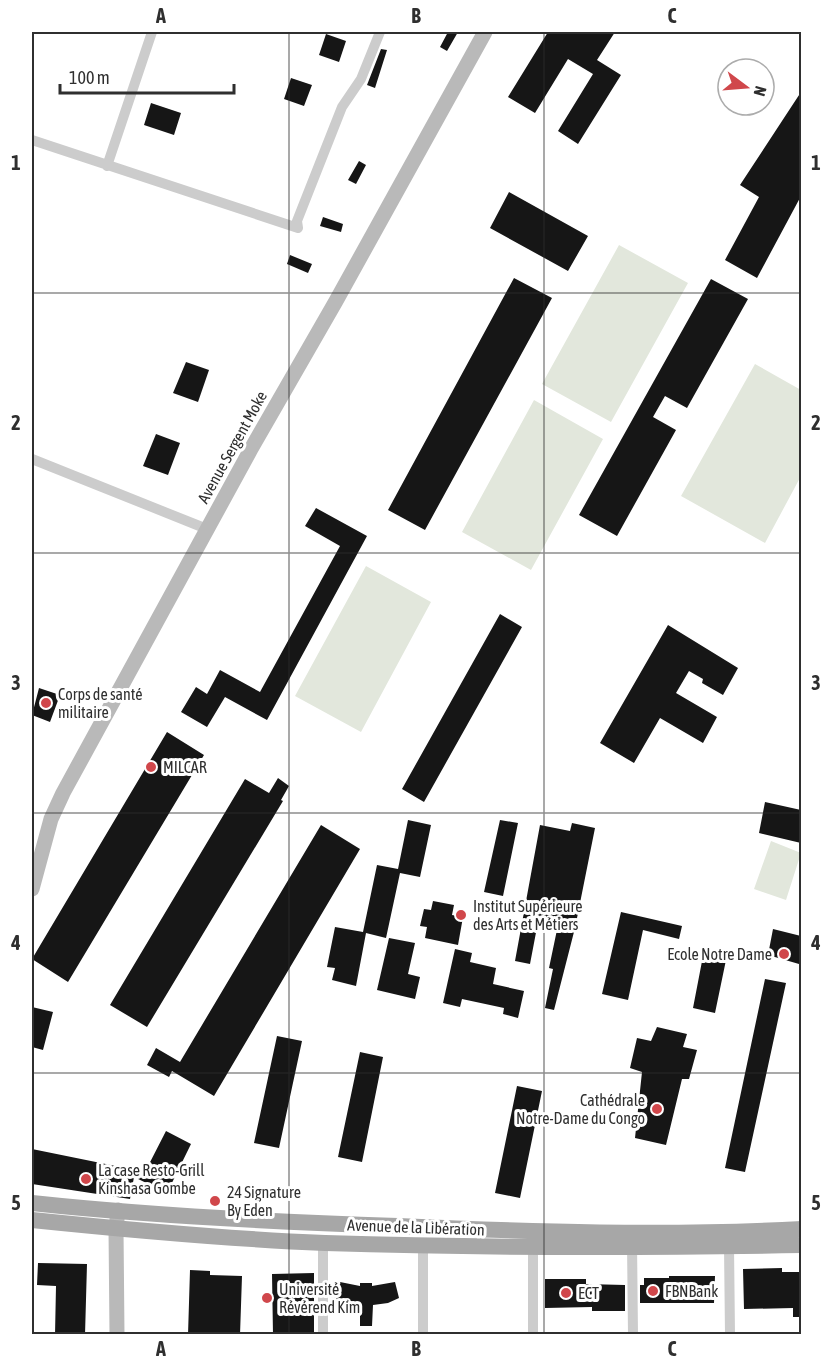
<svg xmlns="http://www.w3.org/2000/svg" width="833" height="1366" font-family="'Asap Condensed',sans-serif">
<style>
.green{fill:#e2e7dc}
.building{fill:#161616}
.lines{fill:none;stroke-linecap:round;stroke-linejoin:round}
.street{stroke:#ccc;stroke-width:10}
.secondary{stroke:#b9b9b9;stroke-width:15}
.primary{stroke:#a7a7a7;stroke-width:16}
.grid{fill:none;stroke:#2f2f2f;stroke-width:1.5;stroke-opacity:0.55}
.poi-dot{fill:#d0474b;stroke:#fff;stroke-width:2}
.labels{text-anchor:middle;stroke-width:6;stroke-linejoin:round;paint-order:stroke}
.street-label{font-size:16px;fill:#2f2f2f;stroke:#fff}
.poi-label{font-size:16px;fill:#2f2f2f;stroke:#fff;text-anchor:start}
.neatline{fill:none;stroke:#2f2f2f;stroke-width:2}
.grid-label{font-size:20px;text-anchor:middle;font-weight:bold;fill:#2f2f2f}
</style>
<rect width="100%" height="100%" fill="#fff"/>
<!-- green -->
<path class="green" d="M619,245L688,283L611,422L542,384Z
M755,364L801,390V476L765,543L681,496Z
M534,400L603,439L531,570L462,532Z
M366,566L431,602L361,732L295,696Z
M771,841L801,853L786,900L754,889Z"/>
<!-- building -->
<path class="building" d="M448,32H458L447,51L440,47Z
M548,32H615L597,60L621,75L578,144L558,131L593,74L568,59L535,113L508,97Z
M326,34L346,41L339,62L319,55Z
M381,49L387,50L375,88L367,85Z
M291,78L312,85L304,106L284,99Z
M801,92V196L757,278L725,260L759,197L740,185Z
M151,103L181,113L174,135L144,125Z
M359,161L366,165L356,184L348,180Z
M509,192L588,236L568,271L490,228Z
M323,217L343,224L341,232L320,226Z
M290,255L312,264L308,273L287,264Z
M514,278L552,298L425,530L388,510Z
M711,279L748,299L687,408L665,396L653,417L676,430L617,536L579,515Z
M186,362L209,370L198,402L173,393Z
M156,434L180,443L168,475L143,466Z
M316,508L367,536L267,720L225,697L207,727L181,712L196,687L207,694L220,670L260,692L340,546L305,526Z
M500,614L522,627L424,802L402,789Z
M668,625L738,668L723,695L702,683L703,679L689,671L676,693L717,717L703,743L660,718L634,763L600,743Z
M39,688L60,695L50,722L32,715Z
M167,732L204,755L68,982L32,959Z
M278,778L289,786L281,800L283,801L147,1027L110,1005L245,779L269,793Z
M765,802L801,810V843L759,833Z
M408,820L431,825L420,877L400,873L386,938L366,933L356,986L332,980L335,968L327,967L335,927L363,932L377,865L398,869Z
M500,820L518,823L503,896L484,892Z
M572,823L595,828L575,928L554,1010L545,1008L553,969L549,968L558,925L538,922L530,964L515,961L540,825L570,831Z
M321,825L360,849L214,1096L172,1071L169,1077L147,1065L156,1048L180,1062Z
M433,901L454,905L452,915L463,917L458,945L425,938L427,927L420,926L424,909L431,910Z
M621,912L682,926L679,939L643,930L628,1000L602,994Z
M773,929L801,936V952L799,964L768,955Z
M389,938L415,943L408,974L420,977L415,999L377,990Z
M455,949L472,953L470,962L496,968L493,984L524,991L518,1018L503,1014L504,1008L462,999L460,1007L443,1003Z
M703,956L726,960L715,1013L693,1008Z
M765,979L786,983L745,1172L725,1168Z
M32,1007L53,1012L43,1050L32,1047Z
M657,1027L687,1034L683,1047L697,1050L689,1079H682L666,1145L635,1138L642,1072L630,1068L637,1038L651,1041Z
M277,1036L302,1041L279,1148L254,1143Z
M360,1052L383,1057L362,1162L338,1157Z
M517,1086L542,1091L520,1198L495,1193Z
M166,1131L191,1144L167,1193L134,1177L130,1199L32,1184V1149L145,1172Z
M38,1263L87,1264L85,1335H55L56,1286L37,1285Z
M782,1268V1272H801V1317H793V1308L744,1309L743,1269Z
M190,1270L210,1271V1275L242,1276L240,1335H188Z
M314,1273V1335H273L272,1274Z
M669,1276H715L714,1303H640V1285H644V1278H669Z
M545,1279H586V1284L625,1285V1311H592V1307L545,1308Z
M335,1281L360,1286V1283H372V1286L395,1282L399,1298L388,1303L373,1305L372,1326H360V1305L346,1303L330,1298Z"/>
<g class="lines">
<!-- street -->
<path class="street" d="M32,140L298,228L297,221L342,107L361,79L380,32
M107,166L152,32
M32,459L207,529
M632,1242L633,1334
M323,1243V1334
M423,1245V1334
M729,1246L730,1334
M533,1334V1248"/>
<!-- secondary -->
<path class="secondary" d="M32,889L51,819L63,793L251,449L336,301L485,32
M117,1334L116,1229L118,1210"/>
<!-- primary -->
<path class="primary" d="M32,1203C153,1216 276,1222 398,1226C532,1232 667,1236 802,1229
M32,1220C129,1230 227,1239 325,1243C484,1248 643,1248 802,1245"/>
</g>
<!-- grid -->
<path class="grid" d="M289,32V1334M544,32V1334M32,293H802M32,553H802M32,813H802M32,1073H802"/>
<!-- markers -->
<g class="poi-dot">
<circle cx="46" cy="703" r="6"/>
<circle cx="151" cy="767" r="6"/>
<circle cx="461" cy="915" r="6"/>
<circle cx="784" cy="954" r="6"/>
<circle cx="657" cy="1109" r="6"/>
<circle cx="86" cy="1179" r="6"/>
<circle cx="215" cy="1201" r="6"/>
<circle cx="653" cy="1291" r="6"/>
<circle cx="566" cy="1293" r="6"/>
<circle cx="267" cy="1298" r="6"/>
</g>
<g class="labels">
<!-- street labels -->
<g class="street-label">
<text transform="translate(232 447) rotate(-61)" y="6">Avenue Sergent Moke</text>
<text transform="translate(416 1227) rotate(2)" y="6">Avenue de la Libération</text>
</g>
<!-- poi labels -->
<g class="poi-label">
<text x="58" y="700">Corps de santé<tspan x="58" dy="18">militaire</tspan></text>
<text x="163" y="773">MILCAR</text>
<text x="473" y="912">Institut Supérieure<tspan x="473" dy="18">des Arts et Métiers</tspan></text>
<text x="772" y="960" text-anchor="end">Ecole Notre Dame</text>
<text x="645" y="1106" text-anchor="end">Cathédrale<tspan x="645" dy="18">Notre-Dame du Congo</tspan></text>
<text x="98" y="1176">La case Resto-Grill<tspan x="98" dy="18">Kinshasa Gombe</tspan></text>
<text x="227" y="1198">24 Signature<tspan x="227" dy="18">By Eden</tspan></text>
<text x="279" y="1295">Université<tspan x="279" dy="18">Révérend Kim</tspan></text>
<text x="665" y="1297">FBNBank</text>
<text x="578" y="1299">ECT</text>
</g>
</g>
<!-- border -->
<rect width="833" height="1366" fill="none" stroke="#ffffff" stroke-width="66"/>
<!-- north arrow -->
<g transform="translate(746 87) rotate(106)"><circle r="28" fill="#ffffff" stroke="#acacac" stroke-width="1.5"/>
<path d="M0-4.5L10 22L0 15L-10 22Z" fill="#d0474b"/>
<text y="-9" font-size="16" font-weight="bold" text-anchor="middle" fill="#2f2f2f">N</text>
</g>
<!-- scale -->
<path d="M60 84v9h174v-9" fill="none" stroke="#2f2f2f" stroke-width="3"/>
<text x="69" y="84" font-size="18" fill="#2f2f2f" stroke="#ffffff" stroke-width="4.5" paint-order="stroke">100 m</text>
<rect x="33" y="33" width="767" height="1300" class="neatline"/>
<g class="grid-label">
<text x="161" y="23">A</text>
<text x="416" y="23">B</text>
<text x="672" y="23">C</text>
<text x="16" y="170">1</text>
<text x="816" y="170">1</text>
<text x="16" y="430">2</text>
<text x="816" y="430">2</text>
<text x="16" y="690">3</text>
<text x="816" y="690">3</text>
<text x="16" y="950">4</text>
<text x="816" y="950">4</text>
<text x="16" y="1210">5</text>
<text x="816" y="1210">5</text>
<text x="161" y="1356">A</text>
<text x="416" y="1356">B</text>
<text x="672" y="1356">C</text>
</g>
</svg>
